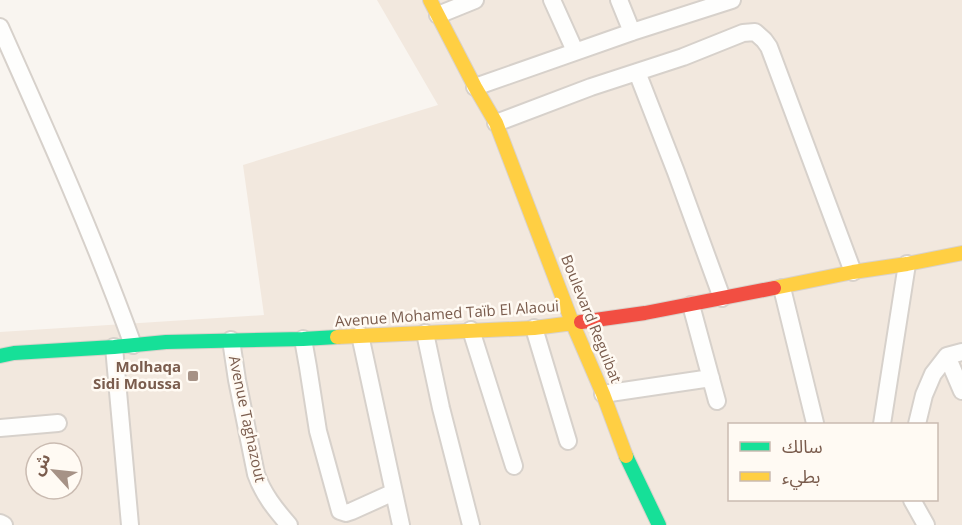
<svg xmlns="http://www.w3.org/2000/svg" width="962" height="525" font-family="'Open Sans','Noto Sans Arabic',sans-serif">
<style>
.residential{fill:#f2e8de;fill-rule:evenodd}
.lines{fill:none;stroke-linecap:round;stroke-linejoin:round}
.street-casing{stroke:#d7d1cb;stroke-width:20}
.fast-casing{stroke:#d9d2cb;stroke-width:16}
.slow-casing{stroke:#d9d2cb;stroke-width:16}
.jam-casing{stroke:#d9d2cb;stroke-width:16}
.street{stroke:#fefefd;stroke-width:16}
.fast{stroke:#16e098;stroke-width:14}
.slow{stroke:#ffcf43;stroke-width:14}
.jam{stroke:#f24e42;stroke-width:14}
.poi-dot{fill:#a69286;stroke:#fffaf3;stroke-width:2}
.labels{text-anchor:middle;stroke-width:5;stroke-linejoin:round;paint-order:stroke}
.street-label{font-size:15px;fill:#7a5c4d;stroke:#fffaf3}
.poi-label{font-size:15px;font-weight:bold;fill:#7a5c4d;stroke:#fffaf3;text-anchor:end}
</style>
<rect width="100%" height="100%" fill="#f9f5f0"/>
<!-- residential -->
<path class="residential" d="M377,0H962V525H0V332L264,315L243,165L438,105ZM730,424H936V500H730ZM36,453H72V489H36Z"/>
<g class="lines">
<defs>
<path id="street" d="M552,0L575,51
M619,0L632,32
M438,15L475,0
M0,27C47,132 94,237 133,345
M637,72L676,172L722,298
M475,87L632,32L732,0
M496,123L591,87L683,57L743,33L755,32L764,40L769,47L853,272
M782,288L815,423
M691,305L717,401
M534,328L568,441
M471,330L514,466
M425,333L441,408L471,525
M360,335L401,525
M303,339L308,367L318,431L340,511L346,513L352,511L394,492
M231,340L237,380L256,474C263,494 275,509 289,525
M114,347L130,525
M947,356L962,391
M603,394L711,378
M882,424L907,264
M917,424L924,395L933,374L947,356L962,352
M0,428L58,423
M912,500L926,525
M0,523L4,525"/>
<path id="fast" d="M0,356L14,353L114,347L166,342L303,339L337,337
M626,456L659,525"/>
<path id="slow" d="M430,0L475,87L496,123L572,322L603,394L626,456
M774,288L853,272L907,264L962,253
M337,337L534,328L581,322"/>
<path id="jam" d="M581,322L645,313L774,288"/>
</defs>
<!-- street casing -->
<use href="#street" class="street-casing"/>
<!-- fast casing -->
<use href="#fast" class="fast-casing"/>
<!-- slow casing -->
<use href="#slow" class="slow-casing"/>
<!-- jam casing -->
<use href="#jam" class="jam-casing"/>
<!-- street -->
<use href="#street" class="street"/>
<!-- fast -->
<use href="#fast" class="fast"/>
<!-- slow -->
<use href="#slow" class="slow"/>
<!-- jam -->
<use href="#jam" class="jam"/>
</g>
<!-- markers -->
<rect class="poi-dot" x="187" y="370" width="12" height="12" rx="3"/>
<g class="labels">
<!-- street labels -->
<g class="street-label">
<text transform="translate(447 314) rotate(-4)" y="5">Avenue Mohamed Taïb El Alaoui</text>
<text transform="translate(591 319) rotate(68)" y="5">Boulevard Reguibat</text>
<text transform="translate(247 419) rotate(78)" y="5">Avenue Taghazout</text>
</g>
<!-- poi labels -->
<g class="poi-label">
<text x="181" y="372">Molhaqa<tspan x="181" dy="17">Sidi Moussa</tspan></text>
</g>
</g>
<!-- legend -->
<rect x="728" y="423" width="210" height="78" fill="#fffaf3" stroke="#cabbb1" stroke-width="1.5"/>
<rect x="740" y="442" width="30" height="9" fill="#16e098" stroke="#cabbb1" stroke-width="1.5"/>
<text x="782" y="453" font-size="18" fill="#7a5c4d">سالك</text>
<rect x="740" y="472" width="30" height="9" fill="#ffcf43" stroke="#cabbb1" stroke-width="1.5"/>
<text x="782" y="483" font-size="18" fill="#7a5c4d">بطيء</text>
<!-- north arrow -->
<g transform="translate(54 471) rotate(297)"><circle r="28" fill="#fffaf3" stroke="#cabbb1" stroke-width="1.5"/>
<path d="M0-4.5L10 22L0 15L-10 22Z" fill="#a69286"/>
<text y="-9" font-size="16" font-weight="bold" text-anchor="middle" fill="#7a5c4d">ش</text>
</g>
</svg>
